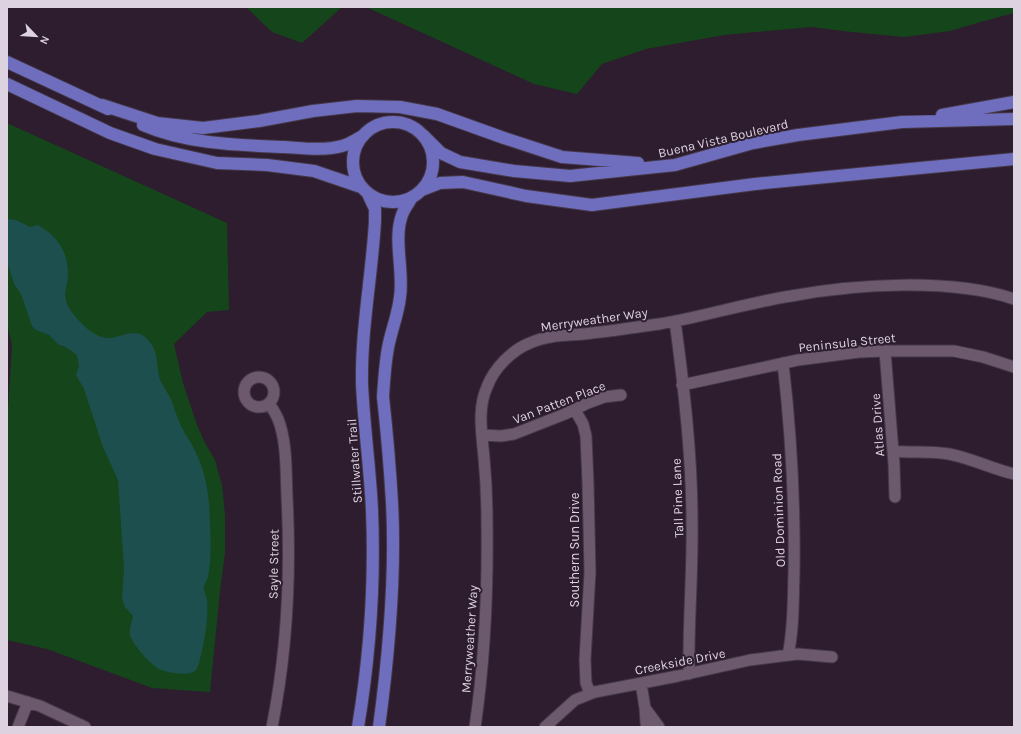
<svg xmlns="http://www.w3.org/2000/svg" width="1021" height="734" font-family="Karla,sans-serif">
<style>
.green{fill:#15451a}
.water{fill:#1d4f4f}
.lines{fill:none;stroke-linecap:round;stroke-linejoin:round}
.minor-casing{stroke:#453847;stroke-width:13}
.major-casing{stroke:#453847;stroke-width:14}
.minor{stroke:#6c596e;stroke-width:11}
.major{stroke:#6e6dbe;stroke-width:12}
.labels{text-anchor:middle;stroke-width:4;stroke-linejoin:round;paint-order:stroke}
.street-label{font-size:13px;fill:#ddd2df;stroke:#2d1d2f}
</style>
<rect width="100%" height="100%" fill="#2d1d2f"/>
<!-- green -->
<path class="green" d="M246,7H342L302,43L272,32Z
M366,7H1014V13L984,21L950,31L904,37L852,32L811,27L724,35L646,49L602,64L577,94L534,84Z
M7,123L227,223L229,310L207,312L174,344L183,383L197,425L205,443L215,460L222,485L225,515V553L220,591L210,692L152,688L47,649L7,640V425L12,345L7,324Z"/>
<!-- water -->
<path class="water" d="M7,219L16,220L30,227L38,225C58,237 68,251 68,275C67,290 61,297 71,311C80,323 94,338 109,338C121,338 134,327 146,338C161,351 155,368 161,382C164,388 168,393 171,399C174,408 177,417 181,426C185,435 191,442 195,451C207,474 210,501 210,526C211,542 211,561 208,577C207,581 203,585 204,589C204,593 207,597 207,601C209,616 204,644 200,659C199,663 198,670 193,672C186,676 165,672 159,669C149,663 133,645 130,635C129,629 132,622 133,616L125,607L122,598L124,569L118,480L103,447L84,389L76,375L79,366L77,355L64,346L59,345L49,335L36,330L32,326L21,294L14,284L7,262Z"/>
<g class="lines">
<defs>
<path id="minor" d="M675,321C684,387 692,455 692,521C693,572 688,623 689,674
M885,351L894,464L895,497
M783,363C791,432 795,503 794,573C793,600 794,628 788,655
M244 392a15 15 0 1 1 30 0a15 15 0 1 1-30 0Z
M682,385L798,360L859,352L885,351H954L983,357L1014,367
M269,403C272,408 276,414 278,419C287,441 286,473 287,497C291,574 287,652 272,727
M575,410L583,424L586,436L588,483L590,572L585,660L586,683L590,693
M482,435L501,436L514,434L565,414L588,403L604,397L621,395
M893,451C911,453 930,451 949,454C971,458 992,469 1014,474
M641,683L645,708L646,723L647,727
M7,696L40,706L85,727
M645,708L659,727
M18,727L28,702
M475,727C485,658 488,590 487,521C487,500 486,479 484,458C482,434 477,409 487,387C494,368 512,350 530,343C549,334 571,336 592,333C614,331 637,327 659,324C703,317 746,303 791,296C856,284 951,278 1014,299
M545,727L575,700L595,692L678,676L750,660L781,656L798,654L832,657"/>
<path id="major" d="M7,62L108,109
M7,84L110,133L155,149L217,163L267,165L314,171L361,187
M102,105L157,123L203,128L259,121L313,111L357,106L400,107L437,114L504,138L562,157L638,163
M942,115L1014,102
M353 162a40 40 0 1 1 80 0a40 40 0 1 1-80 0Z
M143,125C187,144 236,145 284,147C301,148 325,151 342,146C350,144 357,139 364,135
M423,135L441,153L460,162L514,171L570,176L675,165L753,143L798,135L902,122L1014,119
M422,190L440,183L463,182L526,196L592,205L755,184L1014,159
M358,727C370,655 375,583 372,510C370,468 364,426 362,384C361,329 372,275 375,221V209L368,194
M379,727C389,653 396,578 392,503C390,468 387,433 383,397C384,381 385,364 388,348C391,331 398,315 400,297C404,271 393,239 402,215C404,209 408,204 411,199"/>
</defs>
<!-- minor casing -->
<use href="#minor" class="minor-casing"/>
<!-- major casing -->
<use href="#major" class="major-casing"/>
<!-- minor -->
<use href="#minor" class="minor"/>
<!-- major -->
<use href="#major" class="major"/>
</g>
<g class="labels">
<!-- street labels -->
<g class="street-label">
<text transform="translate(723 138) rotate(-13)" y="5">Buena Vista Boulevard</text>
<text transform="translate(594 319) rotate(-8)" y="5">Merryweather Way</text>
<text transform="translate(847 342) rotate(-6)" y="5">Peninsula Street</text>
<text transform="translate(559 402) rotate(-21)" y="5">Van Patten Place</text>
<text transform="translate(877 425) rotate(-94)" y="5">Atlas Drive</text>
<text transform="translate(354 461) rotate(-94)" y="5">Stillwater Trail</text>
<text transform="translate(677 498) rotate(-92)" y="5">Tall Pine Lane</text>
<text transform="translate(778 510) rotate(-92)" y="5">Old Dominion Road</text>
<text transform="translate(574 550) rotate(-90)" y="5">Southern Sun Drive</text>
<text transform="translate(273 564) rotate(-89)" y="5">Sayle Street</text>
<text transform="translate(469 639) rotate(-86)" y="5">Merryweather Way</text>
<text transform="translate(680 661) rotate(-11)" y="5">Creekside Drive</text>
</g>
</g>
<!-- border -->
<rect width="1021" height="734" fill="none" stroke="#ddd2df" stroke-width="16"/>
<!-- north arrow -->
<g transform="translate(36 36) rotate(115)" stroke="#2d1d2f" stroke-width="3" paint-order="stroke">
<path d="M0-3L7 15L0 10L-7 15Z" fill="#ddd2df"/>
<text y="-6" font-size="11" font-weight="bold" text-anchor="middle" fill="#ddd2df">N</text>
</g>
</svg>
